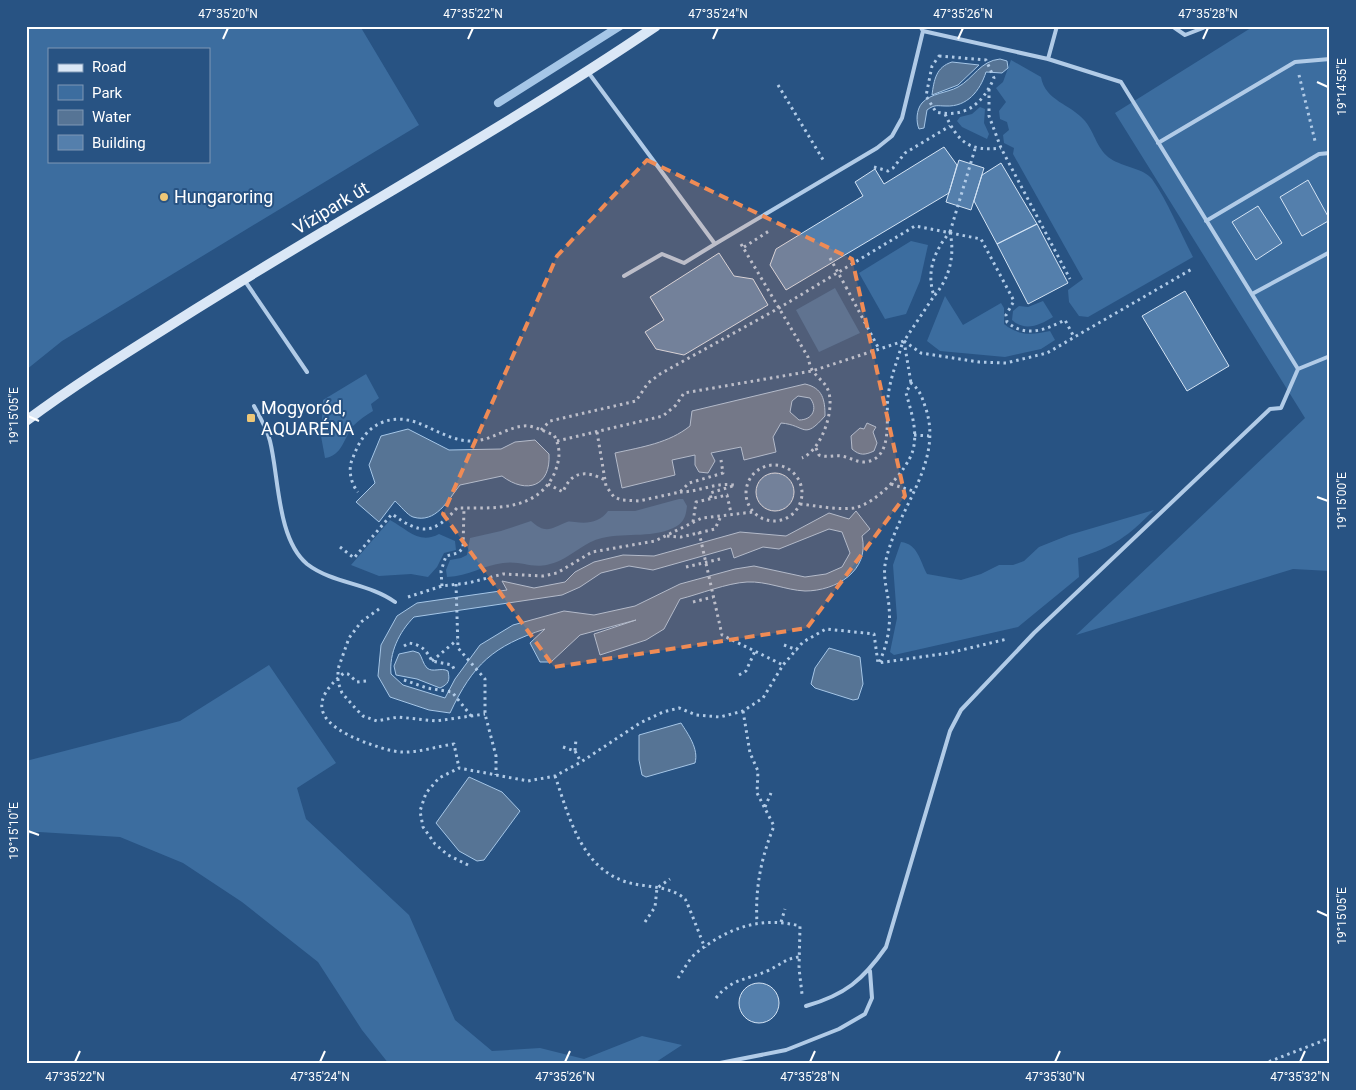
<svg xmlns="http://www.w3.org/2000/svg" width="1356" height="1090" font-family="Roboto,sans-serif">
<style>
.green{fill:#3c6d9f;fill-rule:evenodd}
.water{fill:#567495;stroke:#a5c6e7;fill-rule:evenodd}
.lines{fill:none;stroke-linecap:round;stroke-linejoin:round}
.stream{stroke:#a5c6e7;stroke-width:8}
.building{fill:#547fac;stroke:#d4e4f5}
.path{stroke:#b1cbe7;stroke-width:3;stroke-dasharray:2.5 4;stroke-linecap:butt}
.lane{stroke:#b1cbe7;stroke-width:4}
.secondary{stroke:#dae7f6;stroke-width:10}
.path-bridge{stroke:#b1cbe7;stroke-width:3;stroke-dasharray:2.5 4;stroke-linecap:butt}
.marked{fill:#ef8b55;fill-opacity:0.2;stroke:#ef8b55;stroke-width:4;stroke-dasharray:10 6;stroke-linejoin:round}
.ticks{fill:none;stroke:#fff;stroke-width:2}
.poi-dot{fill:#eec777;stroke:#285383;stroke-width:2}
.labels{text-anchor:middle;stroke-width:4;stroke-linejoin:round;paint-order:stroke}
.poi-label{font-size:18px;fill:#fff;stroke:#285383;text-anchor:start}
.street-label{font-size:18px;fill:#fff;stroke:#285383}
.neatline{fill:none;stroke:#fff;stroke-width:2}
.ticks-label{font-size:12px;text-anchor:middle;fill:#fff}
</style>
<rect width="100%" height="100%" fill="#285383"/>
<!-- green -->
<path class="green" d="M26,26H360L419,125L62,341L26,370ZM49,49H209V161H49Z
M1254,26H1330V571L1293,569L1076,635L1305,418L1115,113Z
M1011,60L1041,77C1045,101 1071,104 1085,121C1095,133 1097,150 1111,159C1123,167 1143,168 1152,179C1168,202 1180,232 1193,257L1088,317L1079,316L1069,302L1068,290L1083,279L1013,154L1014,148L1004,143L1003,135L1009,130L1007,122L1000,119L999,111L1006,102L996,88L1003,82Z
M980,107L985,109L984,123L989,134L987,139L962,127L957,121L960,117L972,114Z
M911,241L928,245L920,281L906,314L885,319L859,273Z
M835,288L860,333L819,352L796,310Z
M945,296L963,325L1001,303L1004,308V324C1019,336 1032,335 1050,331L1055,340L1041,349L1005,357L940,351L927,341Z
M1043,301L1053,317C1040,325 1025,332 1012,320L1013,311L1019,306L1028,307Z
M366,374L379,398L371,404L373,411C366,415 359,420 353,426C344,438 342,456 325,458L321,436L323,400Z
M679,499H683L687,506C686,514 685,521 677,526C654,539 628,532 602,538C585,542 574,554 559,561C533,572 525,560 503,563C484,565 469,576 447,577L446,570L450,560L461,558L467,555L470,538L501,531L531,521C546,535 552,528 567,522C570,521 572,522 575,522C588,524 600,522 608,511H635Z
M1154,510C1127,537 1115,546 1078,558L1079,577L1018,627L894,655L890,652L897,618L893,565L901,542C918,544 920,561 927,574L961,580L981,574L999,565H1013L1024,561L1039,547L1069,535Z
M390,520C407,529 419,545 439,534L455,541L456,550L444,553L437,567L428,577L411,574L379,576L351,565Z
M269,665L336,763L297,788L306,819L409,915L455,1020L492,1051L540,1048L584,1059L642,1036L682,1045L653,1064H389L362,1030L318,962L242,902L183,863L120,837L39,832L26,835V761L180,721Z"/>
<!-- water -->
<path class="water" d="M1000,59L1007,61L1008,68L1002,73L986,72C980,91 967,107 946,106C937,106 935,104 927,110L924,128L919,129C916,122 916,110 922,103C931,93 947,93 958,87C974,78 980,61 1000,59Z
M952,62L979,65L958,85L932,95C934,80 936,67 952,62Z
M805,384C823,388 825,400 825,416C803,441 806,425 781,423L773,437L776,452L744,460L741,447L711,453L715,461L708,473L699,472L695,465V455L672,460L675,475L622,488L615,453C642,447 669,443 690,426L692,411ZM798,396L810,398C818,408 813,420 799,420L790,412L792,401Z
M867,423L876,427L873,432L877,443L874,451C865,455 860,456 852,449L851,436L860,428L864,429Z
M408,429L449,450L501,449L515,442L535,440L549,454C551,486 527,495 502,476L460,485C448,500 436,524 413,517C407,515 400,505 395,501L379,522L356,502L375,483L369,465L381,436Z
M856,511L870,529L862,536C870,571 836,591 805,591C785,590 767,581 747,582C727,583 700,594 680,599L664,629L646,640L600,655L594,634L636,620L580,635L551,662H540L530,643L545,629C493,646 473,664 450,713L429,710L390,697L378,676L381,645L397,616L417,603L507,590L502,581L534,588L565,582L575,572L594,562L623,555L654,556L740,532L786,536L829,513L849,519ZM829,529L842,532L850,553L842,567L826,574L805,577L754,566L735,569L680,584L635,606L594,615L564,611L513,625L480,645L455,679L445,698L403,685L391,674C389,653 399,632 414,617L562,595L580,587L601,573L629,566L653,570L731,548L734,558L763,547L779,549Z
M829,648L860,657L863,684L858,699L853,700L815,688L811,684L815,668Z
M413,651L419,653C422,657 423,664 427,668C433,673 441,667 448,671C450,680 449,684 440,688L417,679L396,675L394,666L399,654Z
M681,723C688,734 699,749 695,763L646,777L642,775L639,760V735Z
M469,777L502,792L520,811L484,860L477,861L459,851L436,823Z"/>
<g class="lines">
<!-- stream -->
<path class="stream" d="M498,103L620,26"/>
</g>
<!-- building -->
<path class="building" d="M944,147L957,165L949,193L786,290L770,265L776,249L863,196L855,182L875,169L884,184Z
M959,160L984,168L971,210L946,202Z
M1001,163L1037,224L997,244L974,201L982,175Z
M1308,180L1330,220L1302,236L1280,197Z
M1258,206L1282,243L1256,260L1232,222Z
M1037,224L1068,283L1028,304L997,244Z
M719,253L734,276L753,279L768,305L684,355L656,349L645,332L664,320L650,297Z
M1185,291L1229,366L1187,391L1142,316Z
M756 492a19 19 0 1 1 38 0a19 19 0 1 1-38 0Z
M739 1003a20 20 0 1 1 40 0a20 20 0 1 1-40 0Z"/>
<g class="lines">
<!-- path -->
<path class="path" d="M939,56L986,60L994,78C982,105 965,118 936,112L926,96L932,66Z
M1299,75L1315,141
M778,85L825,163
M989,89V116L1001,148L1070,279
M945,114C958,142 969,152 1001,148
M874,167L888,171L893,168L905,153L950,126
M950,232C955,255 950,278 934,296C926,272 934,251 950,232Z
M950,232L975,149
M741,244L808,357C809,361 810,368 813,371C819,380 826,382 829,393C834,413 821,450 802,458
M744,247L769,231
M846,287L879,349
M904,341L921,353L979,362L1006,363L1047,353L1192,269
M904,341L911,383
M541,430L550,421L636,401L648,383L660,374L779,308L915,226L981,239L1014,301L1006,315L1007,322C1026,338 1045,330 1065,320L1074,337
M597,432L606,486L614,497L621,500L639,501L680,492L689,483L723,473L721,460
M914,435L929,436
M557,441L663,416L676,405L684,393L812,371L904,341L934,296
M816,448L819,455C827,458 833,455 841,456C849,457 856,462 864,462C895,460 885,416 888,397C890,378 898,359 903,341
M746 493a28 28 0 1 1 56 0a28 28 0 1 1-56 0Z
M548,484L563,492C571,471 586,470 605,480
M891,484L913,491
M680,492C699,492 716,482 734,485
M711,498L710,493L733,486
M800,504C818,506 836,510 854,508C876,504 907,471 913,450C918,431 911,411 906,393L911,383C921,391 922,398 926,409C944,465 894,512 885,565C883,580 888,592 889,607C891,627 887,645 879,663
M693,522L696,502L727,495L731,513
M699,532L722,635L783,665
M667,536L681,537L715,529L721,516
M340,547L354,558L392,514C421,535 433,535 457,508C493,508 538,512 555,472C560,458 561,449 554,435C546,432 538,428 529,426C511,424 491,442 470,441C438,440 416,410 383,422C365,429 358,444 352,460C348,470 351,484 358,492
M686,567L720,559
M456,584L458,648L485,679V714L496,756V775
M442,586L441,571L446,556L458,553L463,548L464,508
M408,597L442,586L468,583L503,574L543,576L557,573L592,552L655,541L702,518L753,512
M693,602L713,597
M379,609L361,622L349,638L338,669V682L342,693L356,709L363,716L377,721L398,717L436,721L485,714
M784,645L797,650
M404,646L409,643C422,645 426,650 432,661L452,665L455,671
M432,661L457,640
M739,675L746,671L755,651
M404,680L427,688L452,692L472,717
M366,681L357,682L348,674L344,673C303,706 324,726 364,742C376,746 388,751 401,752C418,753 438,746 454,744L459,768
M743,711L750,753L758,771L757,793L774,826C761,858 755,888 757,923
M563,747L575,751L576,739
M575,751L581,762
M555,776C570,819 582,873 634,884C650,887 672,887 685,899C687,901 702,941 705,948
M765,807L771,793
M468,865L448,855L435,844L423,827L420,811L426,793L439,778L459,768L528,781L555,776L581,762L640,723L663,712L679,708L696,715L720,717L743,711L763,698L783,665L803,642L826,629L874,634L878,663L949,653L1007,639
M645,922L655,907L657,888L670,879
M781,922L785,909
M678,978C683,971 689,959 696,953C728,928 760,916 800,926L799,968L802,994
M716,998C732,978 747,980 767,971C779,966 786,958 799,957
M1263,1064L1330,1038"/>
<!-- lane -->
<path class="lane" d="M1172,26L1185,35L1203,28
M923,31L1048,59L1121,82L1298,369L1330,356
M1048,59L1057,26
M588,72L715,244L877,148L892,136L902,118L923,31L920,26
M1158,143L1295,62L1330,59
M1206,221L1319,154L1330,153
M624,276L662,254L684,263L715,244
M245,281L307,372
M1252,294L1330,252
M254,406C260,417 267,429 270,441C279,477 277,539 307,564C333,584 369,583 395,602
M806,1006C845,995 863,980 886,947L950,731L961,710L1034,633L1270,409L1281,408L1298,369
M715,1064L786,1050L839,1029L865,1014L872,998L870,971"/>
<!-- secondary -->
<path class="secondary" d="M26,421C81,380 139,345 196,309C349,213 507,127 656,26"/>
<!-- path-bridge -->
<path class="path-bridge" d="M830,258L846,287"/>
</g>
<!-- marked area -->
<path class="marked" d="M647,160L852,259L905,496L807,628L554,667L443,514L557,256Z"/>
<!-- ticks -->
<path class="ticks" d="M223,39L228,28M468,39L473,28M713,39L718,28M958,39L963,28M1203,39L1208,28M1317,82L1328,87M28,416L39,421M1317,497L1328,501M28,831L39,835M1317,911L1328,916M75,1062L80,1051M320,1062L325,1051M565,1062L570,1051M810,1062L815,1051M1055,1062L1060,1051M1300,1062L1305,1051"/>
<!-- markers -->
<g class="poi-dot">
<circle cx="164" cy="197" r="5"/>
<rect x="246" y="413" width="10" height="10" rx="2.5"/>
</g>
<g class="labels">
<!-- poi labels -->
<g class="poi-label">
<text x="174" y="203">Hungaroring</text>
<text x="261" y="414">Mogyoród,<tspan x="261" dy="21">AQUARÉNA</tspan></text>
</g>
<!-- street labels -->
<g class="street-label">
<text transform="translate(331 208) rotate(-31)" y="6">Vízipark út</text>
</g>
</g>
<!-- border -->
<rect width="1356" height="1090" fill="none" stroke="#285383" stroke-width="55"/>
<!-- legend -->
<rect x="48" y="48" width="162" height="115" fill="#285383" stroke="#7e98b5"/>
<rect x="58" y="64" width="25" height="8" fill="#dae7f6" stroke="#7e98b5"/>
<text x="92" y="72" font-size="15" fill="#ffffff">Road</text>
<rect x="58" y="85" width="25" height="15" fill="#3c6d9f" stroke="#7e98b5"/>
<text x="92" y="98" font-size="15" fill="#ffffff">Park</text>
<rect x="58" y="110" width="25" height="15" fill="#567495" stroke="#7e98b5"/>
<text x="92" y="122" font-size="15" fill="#ffffff">Water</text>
<rect x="58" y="135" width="25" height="15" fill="#547fac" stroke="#7e98b5"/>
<text x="92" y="148" font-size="15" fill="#ffffff">Building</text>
<rect x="28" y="28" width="1300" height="1034" class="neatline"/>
<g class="ticks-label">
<text x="228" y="18">47°35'20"N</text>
<text x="473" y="18">47°35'22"N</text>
<text x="718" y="18">47°35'24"N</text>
<text x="963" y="18">47°35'26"N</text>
<text x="1208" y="18">47°35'28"N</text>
<text transform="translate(1342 87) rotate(-90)" y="4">19°14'55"E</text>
<text transform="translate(14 416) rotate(-90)" y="4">19°15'05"E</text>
<text transform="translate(1342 501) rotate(-90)" y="4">19°15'00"E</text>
<text transform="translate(14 831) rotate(-90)" y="4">19°15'10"E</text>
<text transform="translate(1342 916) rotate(-90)" y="4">19°15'05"E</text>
<text x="75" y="1081">47°35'22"N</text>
<text x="320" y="1081">47°35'24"N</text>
<text x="565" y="1081">47°35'26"N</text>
<text x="810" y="1081">47°35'28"N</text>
<text x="1055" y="1081">47°35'30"N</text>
<text x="1300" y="1081">47°35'32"N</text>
</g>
</svg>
